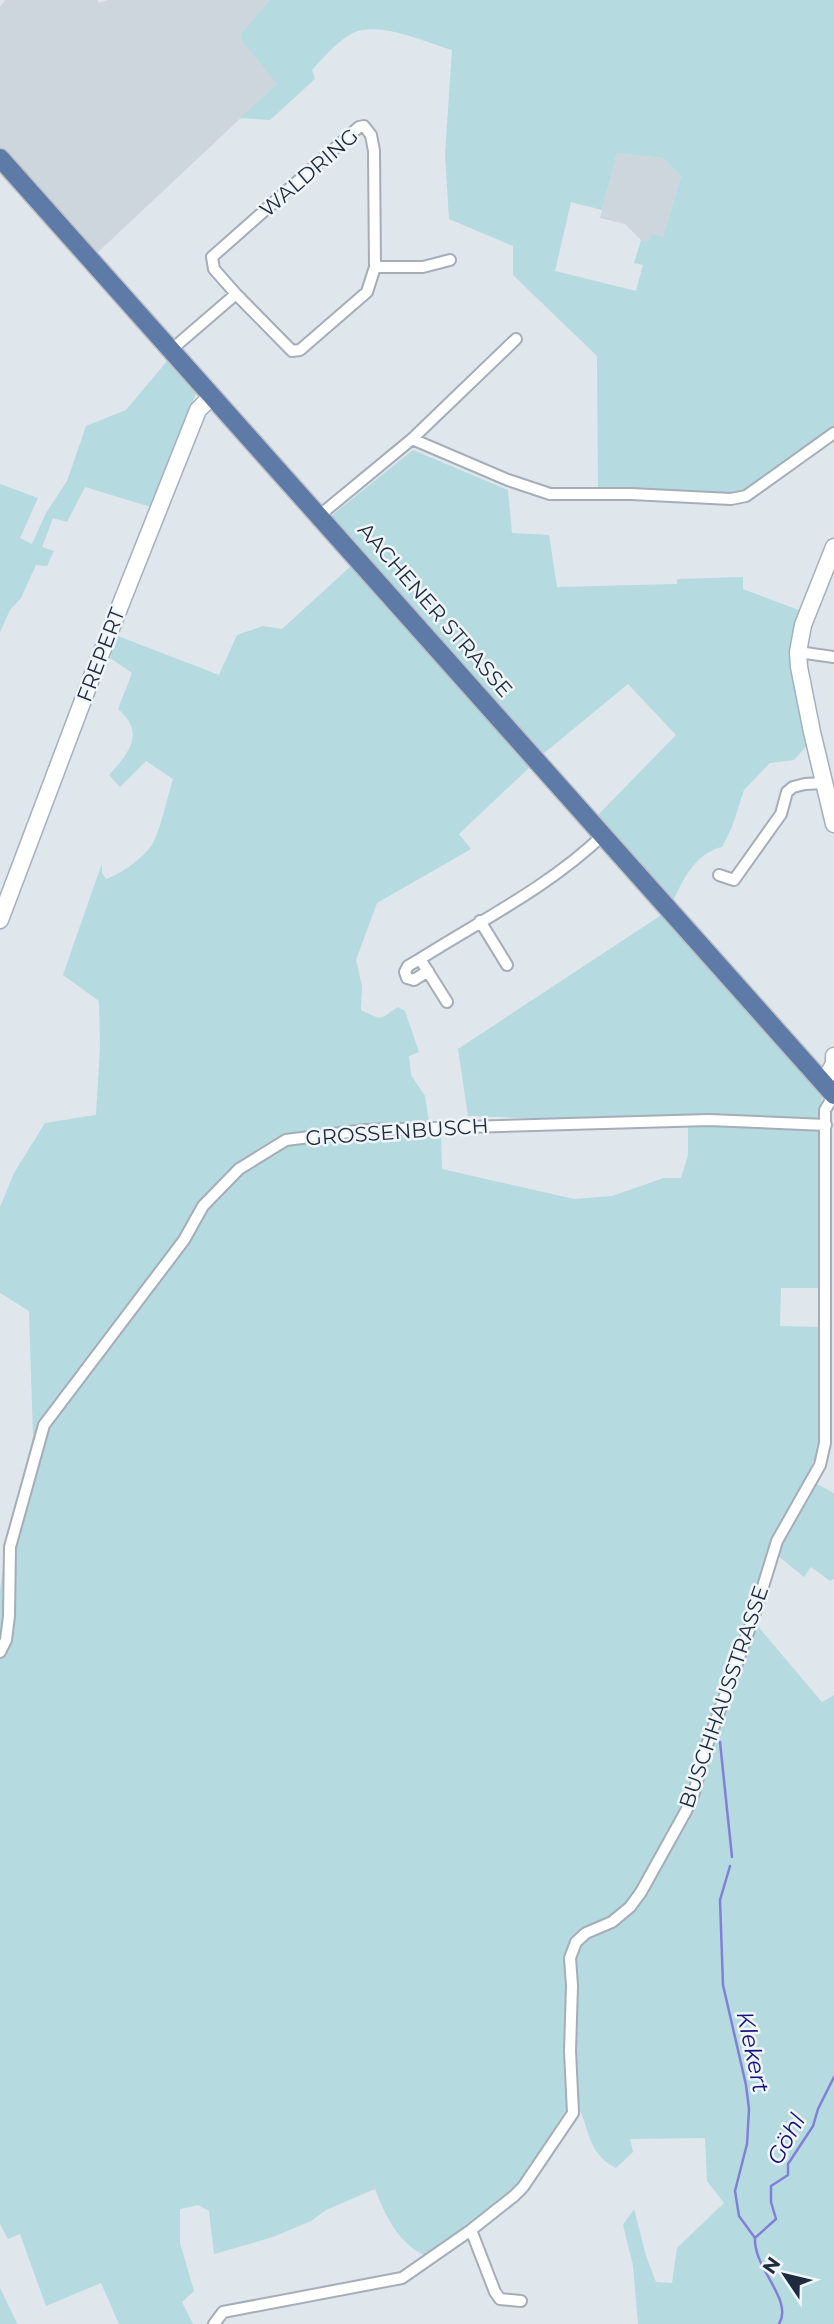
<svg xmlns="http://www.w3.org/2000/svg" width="834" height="2324" font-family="Montserrat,sans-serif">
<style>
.built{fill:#cdd6dc}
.green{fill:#b5dae0;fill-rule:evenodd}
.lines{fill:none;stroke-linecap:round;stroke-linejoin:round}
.stream{stroke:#8180d8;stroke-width:2.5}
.street-casing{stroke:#a5aeb8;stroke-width:14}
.secondary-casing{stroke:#a2b0bf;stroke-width:19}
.primary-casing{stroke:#bcbfc5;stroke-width:21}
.street{stroke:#fff;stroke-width:10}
.secondary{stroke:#fff;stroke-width:16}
.primary{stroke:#5e7ba7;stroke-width:18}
.labels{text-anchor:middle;stroke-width:5;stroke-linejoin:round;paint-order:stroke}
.street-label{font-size:21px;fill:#1e2b3e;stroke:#eff5f8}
.water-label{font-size:23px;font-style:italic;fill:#151280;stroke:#eff5f8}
</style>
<rect width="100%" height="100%" fill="#dfe6ec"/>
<!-- built -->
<path class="built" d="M5,0H97L99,3L108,0H270L242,32L277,84L96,254L0,150V7Z
M617,153L663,158L681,176L663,237L649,242L641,240L625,224L600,218Z"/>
<!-- green -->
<path class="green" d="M270,0H834V437L742,494L598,488L597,356L513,275V246L449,219L445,154L452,50C425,42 391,26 362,30C344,33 324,57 312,70L315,79L270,120L240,118L277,84L241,39L242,32ZM617,153L663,158L681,176L663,237L651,234L649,241L641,240L634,263L643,265L636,291L555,271L571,202L602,210Z
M167,361L196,393L151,507L85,487L67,522L53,518L42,547L54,551L47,566L36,565L21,598L10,610L0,632V484L38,498L20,538L32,544L46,513L67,481L86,426L126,410Z
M413,450L508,490L512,533L549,535L557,587L677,584V579L743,577V589L804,612L809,743L794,760L770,763L744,790L732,827L722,847C695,853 683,880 672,903L597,816L676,735L628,684L543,754L331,516Z
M351,566L530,767L459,834L471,849L377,903L356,960L362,986L361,1010C384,1021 378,1020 398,1007L405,1011L419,1052L409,1056L411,1075L425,1096L429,1122L441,1134L442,1169L574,1199L612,1196L664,1178H681L688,1155V1127L815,1125L819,1131V1288H781L780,1326L821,1327L818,1450L807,1476L773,1538L727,1685L755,1623L822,1702L834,1695V2324H638L633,2265L623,2225L634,2209L646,2256L656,2282L672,2283L677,2248L724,2203L707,2181L705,2138L630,2139L633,2152L616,2168C591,2155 590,2137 581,2112L564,2113L519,2183L498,2203L426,2256C398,2243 386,2217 375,2189L326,2210L311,2221L273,2237L214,2254L209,2211L198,2205L180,2209V2243L194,2291L182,2302L193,2324H119L101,2283L46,2306L20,2234L8,2239L0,2224V1590L7,1540L33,1436L29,1311L0,1293V1207L14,1173L45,1123L96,1115L100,1048L99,1001L63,975L102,863V873L106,879C120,875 146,856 153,843C162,825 167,798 173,779L146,761L120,787L109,775C129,753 146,733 118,709L132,673L110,658L118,636L219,675L237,635L263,626L282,629Z
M663,914L823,1090L819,1118L689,1124L468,1116L458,1049Z
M815,1483L834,1493V1579L830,1581L811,1567L804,1577L777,1555L783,1539Z
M0,2288L17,2323L18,2324H0Z"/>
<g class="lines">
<!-- stream -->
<path class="stream" d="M720,1742L732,1857
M730,1866L720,1900L723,1985L746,2085L749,2109L747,2144L735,2191L739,2216L755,2238
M779,2324C794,2300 753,2268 755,2238L776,2219L771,2202V2186L788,2175V2164L813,2126L818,2109L834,2077"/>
<defs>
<path id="street" d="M364,126L371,135L374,151L375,267L367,292L300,350L292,351L236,294L214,269L212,257L359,127Z
M375,267H423L450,260
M171,350L236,294
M412,439L508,480L550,494H631L731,499L746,496L834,433
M320,515L412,439L516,339
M798,652L834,657
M719,875L734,880L781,814L787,792L793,787L805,784L824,783
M480,921L507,965
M420,959L408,966L405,972L407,978L414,980L428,971
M447,1002L420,959C482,920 550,886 603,835
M0,1652L6,1640L9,1616L10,1547L44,1425L184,1240L203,1206L239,1169L286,1140L365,1130L709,1120L826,1125
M471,2230L495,2292L500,2299L521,2301
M214,2324L223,2312L402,2278L471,2230L514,2196L523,2187L573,2113L570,2051L572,1986L570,1958L576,1942L586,1933L612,1922L630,1907L641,1892L686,1811L693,1796L707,1745L753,1619L777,1541L820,1465L825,1443V1110L834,1095"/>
<path id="secondary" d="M834,547L803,625L798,652L799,667L812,732L834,824
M0,920L91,679L198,410L212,396
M823,1083L834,1064V1056"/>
<path id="primary" d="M0,158L834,1095"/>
</defs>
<!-- street casing -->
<use href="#street" class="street-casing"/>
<!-- secondary casing -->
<use href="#secondary" class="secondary-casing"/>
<!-- primary casing -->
<use href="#primary" class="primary-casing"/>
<!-- street -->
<use href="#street" class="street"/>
<!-- secondary -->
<use href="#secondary" class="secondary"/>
<!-- primary -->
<use href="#primary" class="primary"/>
</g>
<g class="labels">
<!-- street labels -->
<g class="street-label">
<text transform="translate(309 173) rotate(-41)" y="7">WALDRING</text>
<text transform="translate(435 610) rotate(49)" y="7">AACHENER STRASSE</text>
<text transform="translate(101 655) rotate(-69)" y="7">FREPERT</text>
<text transform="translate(397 1132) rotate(-4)" y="7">GROSSENBUSCH</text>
<text transform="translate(724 1697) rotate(-71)" y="7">BUSCHHAUSSTRASSE</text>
</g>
<!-- water labels -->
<g class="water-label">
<text transform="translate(753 2052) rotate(78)" y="8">Klekert</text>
<text transform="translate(786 2139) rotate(-61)" y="8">Göhl</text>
</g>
</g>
<!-- north arrow -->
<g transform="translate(785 2275) rotate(305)" stroke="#eff5f8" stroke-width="5" paint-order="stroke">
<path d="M0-5L12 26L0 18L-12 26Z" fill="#1e2b3e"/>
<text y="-10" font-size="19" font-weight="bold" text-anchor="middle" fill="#1e2b3e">N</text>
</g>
</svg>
